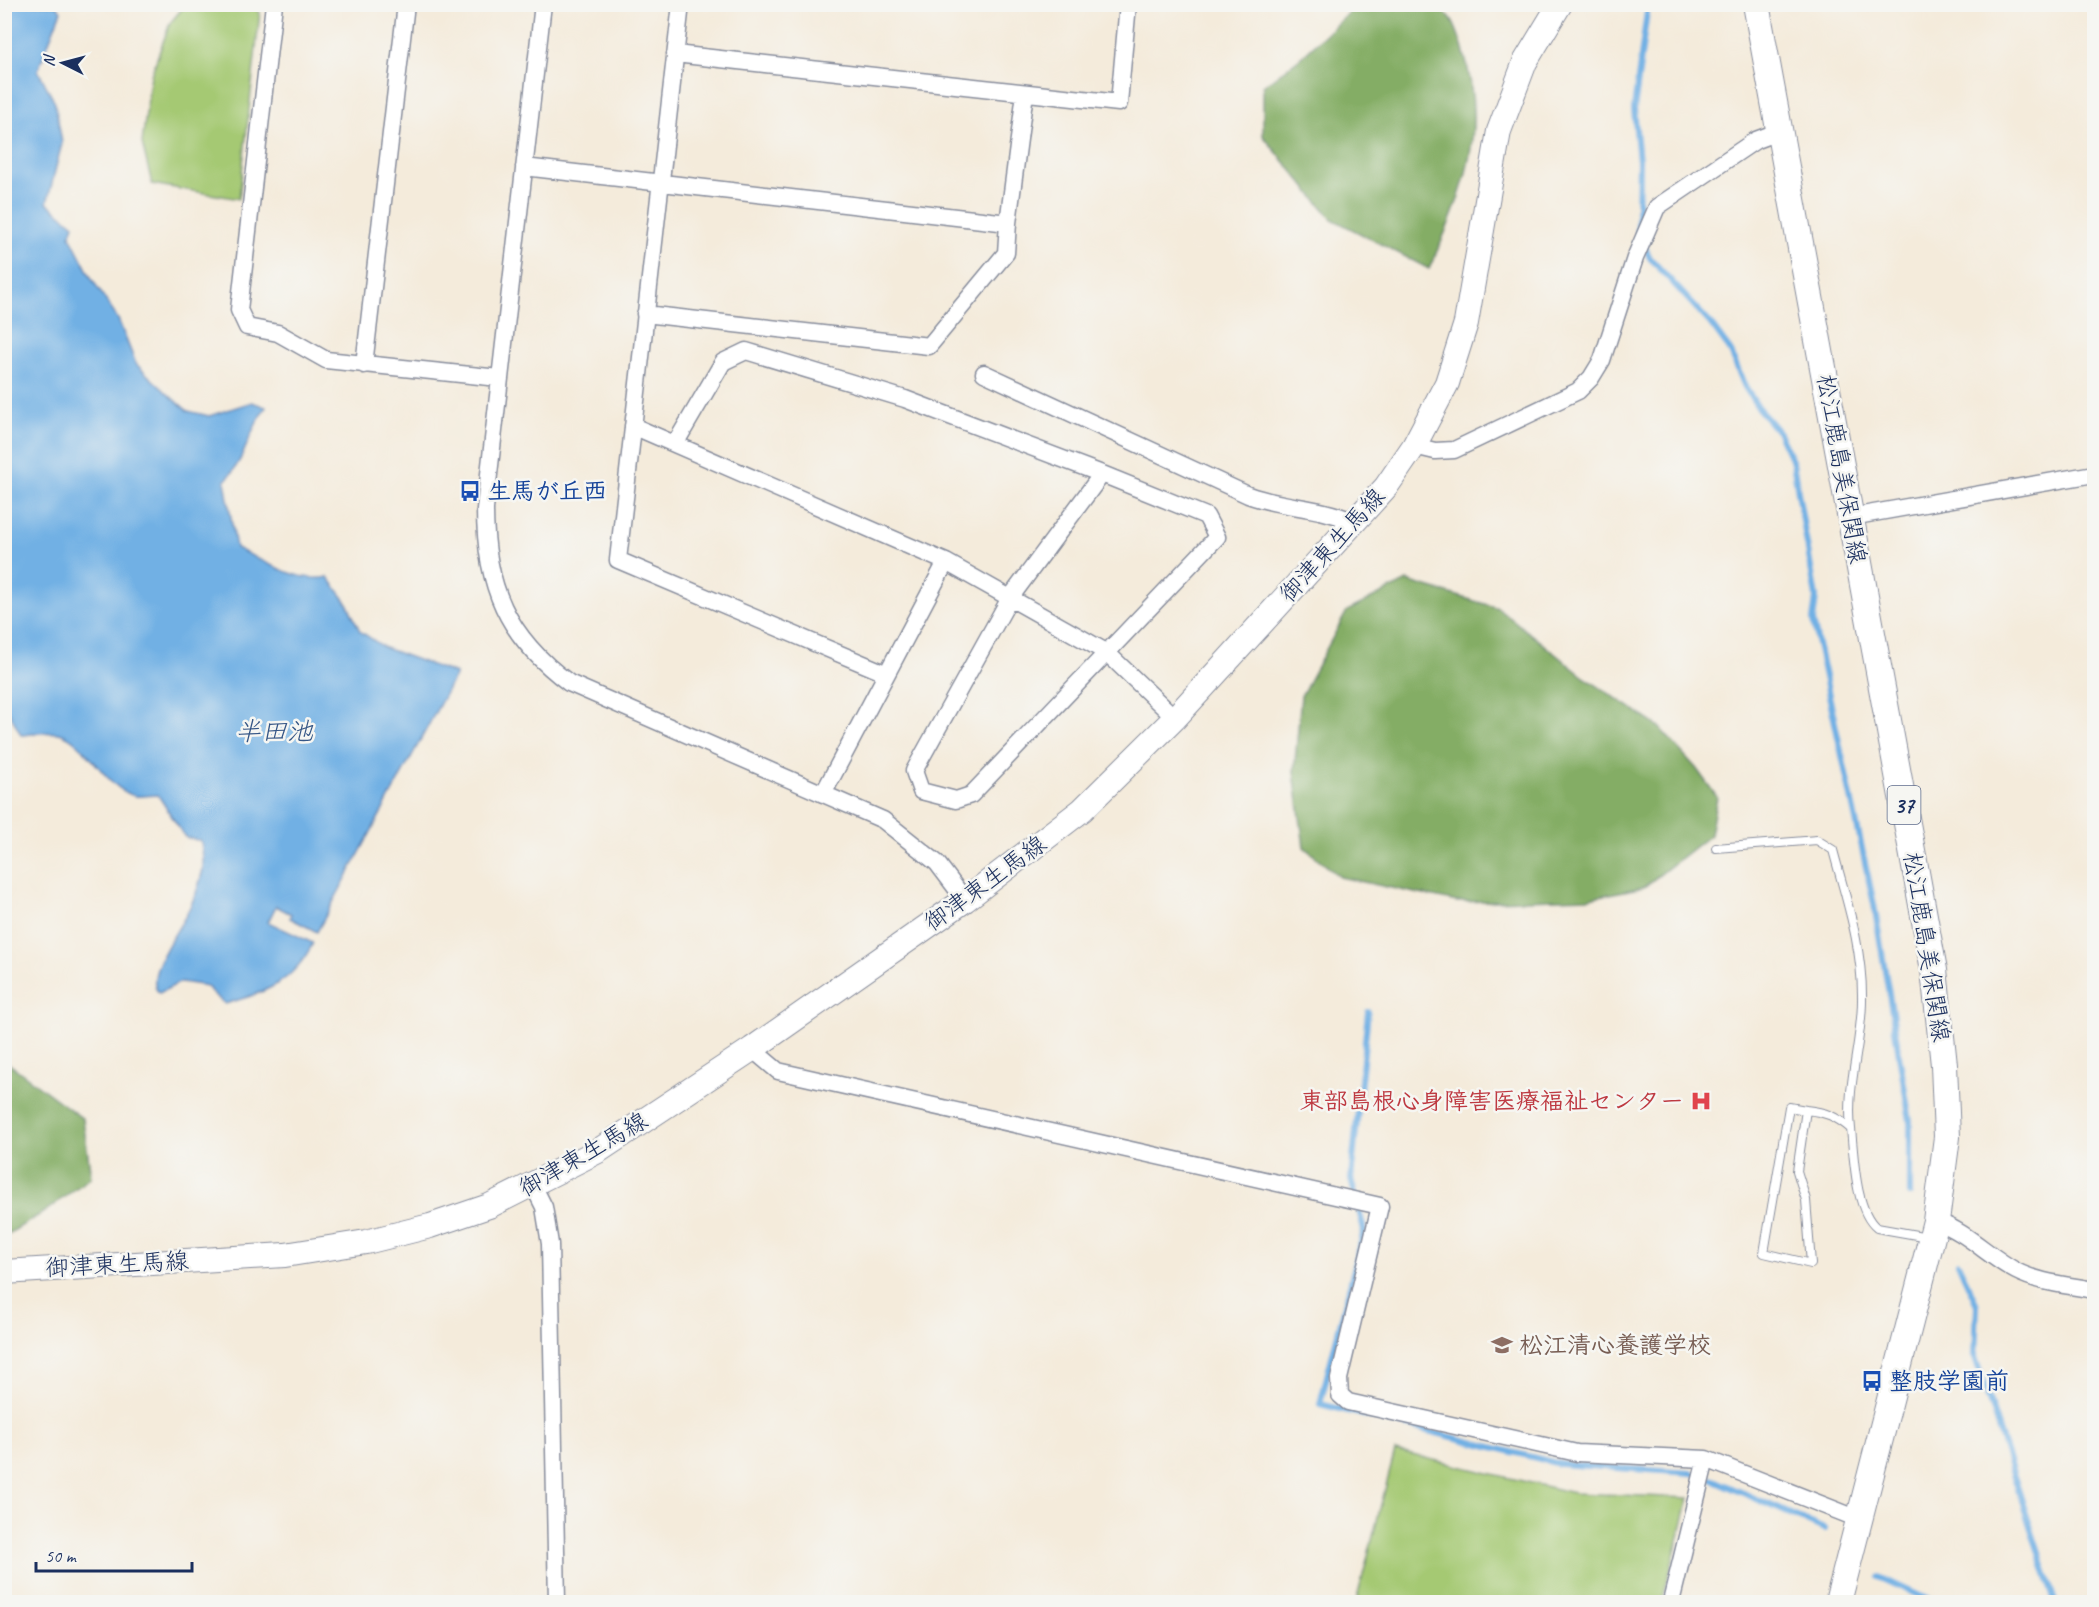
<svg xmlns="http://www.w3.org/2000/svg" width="2099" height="1607" font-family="Caveat,'Klee One',sans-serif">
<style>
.green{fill:#a5c973;stroke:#607c68;stroke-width:1.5}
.forest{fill:#84ad65;stroke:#506e62;stroke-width:1.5}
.water{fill:#71b0e4;stroke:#4670a1;stroke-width:1.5}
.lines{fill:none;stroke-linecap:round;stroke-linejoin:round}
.stream{stroke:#71b0e4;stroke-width:6}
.lane-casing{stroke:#888d9c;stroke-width:10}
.street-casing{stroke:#888d9c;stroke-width:19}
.secondary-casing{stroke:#888d9c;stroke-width:26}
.primary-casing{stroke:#888d9c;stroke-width:28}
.lane{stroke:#fff;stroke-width:8}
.street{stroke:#fff;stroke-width:16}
.secondary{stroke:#fff;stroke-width:24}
.primary{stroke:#fff;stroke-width:26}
.labels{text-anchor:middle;stroke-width:5;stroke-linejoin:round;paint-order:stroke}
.shield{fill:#f6f6f2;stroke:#5d6b8a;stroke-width:1.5}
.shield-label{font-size:22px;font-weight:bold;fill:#1b2f5e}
.street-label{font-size:24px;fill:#1b2f5e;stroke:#f6f6f2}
.transit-label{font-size:24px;font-weight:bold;fill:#164399;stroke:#f6f6f2;text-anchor:start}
.health-label{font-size:24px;font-weight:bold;fill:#be3a42;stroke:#f6f6f2;text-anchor:end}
.education-label{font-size:24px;font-weight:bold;fill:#785e54;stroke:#f6f6f2;text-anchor:start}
.water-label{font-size:26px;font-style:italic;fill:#355686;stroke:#f6f6f2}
</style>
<rect width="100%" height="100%" fill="#f6f6f2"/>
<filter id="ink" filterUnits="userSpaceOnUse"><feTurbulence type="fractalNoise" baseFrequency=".0167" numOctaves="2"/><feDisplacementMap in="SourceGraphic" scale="12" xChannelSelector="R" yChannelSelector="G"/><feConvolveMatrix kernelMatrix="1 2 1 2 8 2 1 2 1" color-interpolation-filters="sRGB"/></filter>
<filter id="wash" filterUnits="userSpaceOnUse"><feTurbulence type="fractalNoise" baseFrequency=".008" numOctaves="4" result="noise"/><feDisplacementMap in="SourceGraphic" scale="24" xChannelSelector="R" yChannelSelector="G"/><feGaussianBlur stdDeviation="1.35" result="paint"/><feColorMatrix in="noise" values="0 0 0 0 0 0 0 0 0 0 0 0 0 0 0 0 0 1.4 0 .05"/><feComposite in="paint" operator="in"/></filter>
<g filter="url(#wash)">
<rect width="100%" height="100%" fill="#f4ebdb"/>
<!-- green -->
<path class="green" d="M186,4L250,5L260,12L239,199L152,184L142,143L151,75L170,23Z
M1395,1451L1574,1493L1689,1498L1662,1602H1356Z"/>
<!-- forest -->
<path class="forest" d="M1358,4C1374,4 1418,0 1431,5C1452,12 1456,27 1462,46C1489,132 1464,192 1429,269L1332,219L1263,136V86L1300,58Z
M1407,581L1498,608L1584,677L1658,726L1696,768L1717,797L1710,835L1644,887L1589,898L1457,902L1340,877L1304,847L1294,772L1301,696L1347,611Z
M4,1060L83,1119L91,1177L46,1211L10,1233H5Z"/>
<!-- water -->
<path class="water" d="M5,4L57,5L61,11L38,70L55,103L62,143L47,203L74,225L70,236L92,279L118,319L136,364L168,394L188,411L209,416L252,402L266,407C247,433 248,456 225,481L236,548C262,560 299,584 328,577L346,601L360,631L385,648L456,674L317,932L290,918L291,914L276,906L268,922L313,943C293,983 266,992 225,1004L212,993L207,986L181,982L159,993C143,978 176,933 185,917C192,904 200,884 203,869C204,860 202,849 201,841L185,837L158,795C151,795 142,797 135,796C105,789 87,740 59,733C48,731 33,734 21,735L8,710L5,708Z"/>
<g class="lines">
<!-- stream -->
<path class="stream" d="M1648,4L1634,109L1639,161L1638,233L1650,258L1710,323L1730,350L1745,387L1759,409L1779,433L1793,463L1816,597L1813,621L1874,904L1910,1121V1193
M1368,1012L1351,1179L1364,1230L1320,1404L1560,1464L1691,1473L1714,1480L1824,1529
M1958,1263L1977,1305L1975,1357L2055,1602
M1879,1577L1933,1602"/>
</g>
</g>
<g filter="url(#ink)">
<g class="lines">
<defs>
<path id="lane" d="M1716,848L1817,840L1833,850C1846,899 1863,948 1862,1000C1862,1043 1846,1085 1851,1129
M1806,1110L1789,1107L1764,1253L1811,1264L1806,1200L1797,1171L1806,1110C1825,1112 1836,1116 1851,1129C1854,1156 1855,1211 1877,1228L1928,1237"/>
<path id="street" d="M274,4L239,310L247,327L278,333L326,360L499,378
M543,4L485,509C485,586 507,637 569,683L883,820L937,863L965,900
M681,4L618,560L885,673
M675,54L1119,103L1128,4
M524,167L1008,223L1025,93
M645,314L929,346L1006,253L1008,223
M364,365L406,4
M984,373L1248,495C1283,508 1317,506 1352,521
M633,426L946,562L1106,652L1175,718
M675,444L723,362L746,351L905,399L1102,474L1206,516L1217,537L971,795L956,800L921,791L914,771L1010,598L1102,474
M1414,446L1435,451L1454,450L1578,391L1591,378L1602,360L1635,258L1657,207L1756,140L1780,131
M1851,517L2094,474
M823,794L946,562
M752,1049L778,1071L1380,1206L1339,1379L1340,1395L1348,1402L1577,1453L1706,1459L1861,1520
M533,1185L544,1207L550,1244L557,1602
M1936,1221C1967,1232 1988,1256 2016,1271C2039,1283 2069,1285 2094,1290
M1671,1602L1706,1459"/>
<path id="secondary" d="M4,1272L285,1255L366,1242L430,1226L489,1206L598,1151L752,1049L965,900L1082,810L1175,718L1386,487L1414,446L1447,383L1466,323L1499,131L1525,62L1560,4"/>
<path id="primary" d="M1756,4L1934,970L1944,1065L1947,1137L1936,1221L1838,1602"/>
</defs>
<!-- lane casing -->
<use href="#lane" class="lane-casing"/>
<!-- street casing -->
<use href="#street" class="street-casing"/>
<!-- secondary casing -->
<use href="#secondary" class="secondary-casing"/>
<!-- primary casing -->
<use href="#primary" class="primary-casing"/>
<!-- lane -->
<use href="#lane" class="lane"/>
<!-- street -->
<use href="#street" class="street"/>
<!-- secondary -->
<use href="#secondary" class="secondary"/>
<!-- primary -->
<use href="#primary" class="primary"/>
</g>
</g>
<!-- icons -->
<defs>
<symbol id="bus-bare" viewBox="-9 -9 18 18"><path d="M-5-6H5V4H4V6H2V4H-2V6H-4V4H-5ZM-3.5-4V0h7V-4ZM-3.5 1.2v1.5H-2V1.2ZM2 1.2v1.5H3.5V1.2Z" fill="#1a4fb4" stroke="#f6f6f2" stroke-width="2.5" paint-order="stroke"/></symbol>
<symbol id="hospital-bare" viewBox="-9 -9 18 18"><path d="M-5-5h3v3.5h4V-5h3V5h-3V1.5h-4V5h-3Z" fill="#e0444e" stroke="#f6f6f2" stroke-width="2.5" paint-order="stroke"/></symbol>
<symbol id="school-bare" viewBox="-9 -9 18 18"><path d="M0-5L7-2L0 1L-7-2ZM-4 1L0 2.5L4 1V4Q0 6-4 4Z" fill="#8d6e63" stroke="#f6f6f2" stroke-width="2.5" paint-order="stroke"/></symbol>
</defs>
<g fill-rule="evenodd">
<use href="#bus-bare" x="455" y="476" width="30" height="30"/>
<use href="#hospital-bare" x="1686" y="1086" width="30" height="30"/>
<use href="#school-bare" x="1487" y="1330" width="30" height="30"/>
<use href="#bus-bare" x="1857" y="1366" width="30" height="30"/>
</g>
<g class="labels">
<!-- shield labels -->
<rect class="shield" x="1887.5" y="786" width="33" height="38" rx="4.5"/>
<g class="shield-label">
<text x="1904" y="813">37</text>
</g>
<!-- street labels -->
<g class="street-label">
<text transform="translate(1842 469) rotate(80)" y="8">松江鹿島美保関線</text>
<text transform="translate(1332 545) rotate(-48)" y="8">御津東生馬線</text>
<text transform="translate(985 883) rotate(-36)" y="8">御津東生馬線</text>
<text transform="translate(1927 947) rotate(81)" y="8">松江鹿島美保関線</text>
<text transform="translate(583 1154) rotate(-30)" y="8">御津東生馬線</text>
<text transform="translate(117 1264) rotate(-3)" y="8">御津東生馬線</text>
</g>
<!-- transit labels -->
<g class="transit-label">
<text x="487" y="499">生馬が丘西</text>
<text x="1889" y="1389">整肢学園前</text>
</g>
<!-- health labels -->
<g class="health-label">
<text x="1684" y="1109">東部島根心身障害医療福祉センター</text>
</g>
<!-- education labels -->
<g class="education-label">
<text x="1519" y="1353">松江清心養護学校</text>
</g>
<!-- water labels -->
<g class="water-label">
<text x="274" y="740">半田池</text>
</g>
</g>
<!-- margin -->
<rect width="2099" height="1607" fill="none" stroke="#f6f6f2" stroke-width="24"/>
<!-- north arrow -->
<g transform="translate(63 63) rotate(276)" stroke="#f6f6f2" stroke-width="4.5" paint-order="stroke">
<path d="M0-4.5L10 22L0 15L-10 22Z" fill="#1b2f5e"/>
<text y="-9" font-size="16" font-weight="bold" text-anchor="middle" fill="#1b2f5e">N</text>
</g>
<!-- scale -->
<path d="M36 1562v9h156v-9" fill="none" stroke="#1b2f5e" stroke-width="3"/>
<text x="45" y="1562" font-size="18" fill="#1b2f5e" stroke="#f6f6f2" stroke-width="4.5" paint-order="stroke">50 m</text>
</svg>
